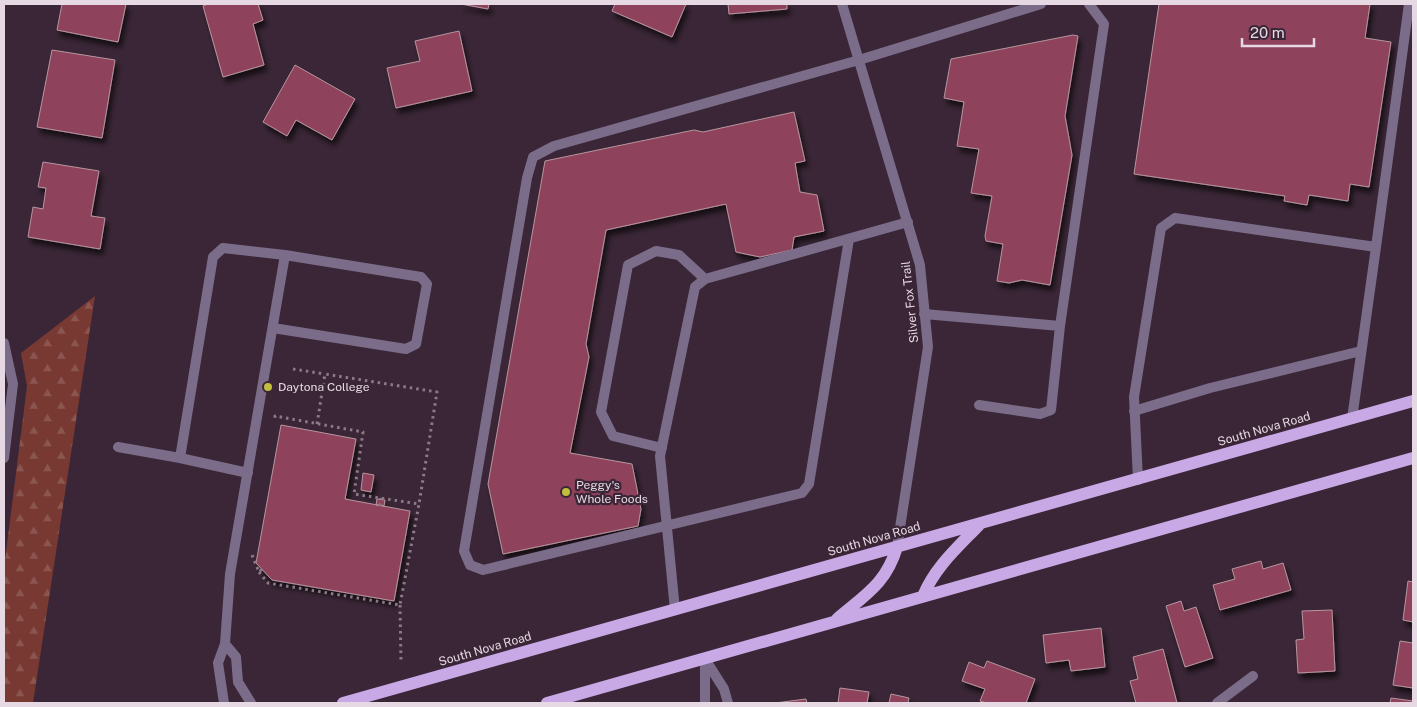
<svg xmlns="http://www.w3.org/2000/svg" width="1417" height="707" font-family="'Public Sans',sans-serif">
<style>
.forest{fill:url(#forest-firs)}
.building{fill:#8e425c;stroke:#b7969e;filter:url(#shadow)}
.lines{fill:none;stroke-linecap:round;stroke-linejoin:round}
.path{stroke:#8c7a88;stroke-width:3;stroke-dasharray:2.5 4;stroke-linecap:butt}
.service{stroke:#7b6c8a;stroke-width:10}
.minor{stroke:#7b6c8a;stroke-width:10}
.primary{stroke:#c8a9e6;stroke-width:12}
.poi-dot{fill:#c3bd3e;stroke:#3a2636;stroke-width:2}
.labels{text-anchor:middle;stroke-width:4.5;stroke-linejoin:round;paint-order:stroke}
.street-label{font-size:12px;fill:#e7d9e4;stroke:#3a2636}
.poi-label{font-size:12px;fill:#e7d9e4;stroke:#3a2636;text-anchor:start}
</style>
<defs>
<pattern id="forest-firs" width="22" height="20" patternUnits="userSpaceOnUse" patternTransform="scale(1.25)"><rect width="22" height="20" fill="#783933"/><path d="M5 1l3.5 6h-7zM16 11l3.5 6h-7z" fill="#8b5550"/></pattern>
<filter id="shadow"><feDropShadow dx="3" dy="5.5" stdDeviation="2.5" flood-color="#0009"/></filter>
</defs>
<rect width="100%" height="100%" fill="#3a2636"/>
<!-- forest -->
<path class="forest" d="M95,296L33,703H4V568L27,386L21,353Z"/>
<!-- building -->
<path class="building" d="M62,4H126L118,42L57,30Z
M208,4H258L263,20L253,24L264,65L223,77L203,6Z
M461,4H489L488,9Z
M615,4H686L672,37L612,11Z
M728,4H787V9L729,14Z
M1159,4H1370L1365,38L1391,42L1369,187L1350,184L1348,201L1309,195L1307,205L1284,201L1285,196L1134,174Z
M459,31L472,91L396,108L387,68L420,61L415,41Z
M1073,35L1078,36L1065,116L1072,155L1050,285L1022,280L1009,283L997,281L1003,244L986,241L985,236L992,196L971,193L979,149L957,146L964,102L944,98L951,59Z
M52,50L115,60L102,138L37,127Z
M295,65L355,99L332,140L296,120L287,136L263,122Z
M794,112L805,161L795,163L800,192L817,195L824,231L794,237L792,250L760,257L736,252L726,204L606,230L586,344L589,357L570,453L632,464L641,509L638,526L503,554L488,484L545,161L694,130L703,132Z
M43,162L99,171L91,216L105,218L100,249L28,237L33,207L43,209L46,188L38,187Z
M281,425L356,439L345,499L410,511L394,601L272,580L256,563Z
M363,473L374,475L371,492L361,490Z
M377,499L385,500L384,506L376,505Z
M1261,561L1263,569L1283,563L1291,590L1220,610L1213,585L1235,579L1232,569Z
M1408,581L1413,582V622L1403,620Z
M1181,601L1184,611L1196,607L1213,658L1185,667L1166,606Z
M1332,610L1335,671L1298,673L1296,640L1304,639L1302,611Z
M1101,628L1105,667L1071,671L1069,660L1046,663L1043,635Z
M1400,641L1413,643V688L1393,685Z
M1163,649L1177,703H1136L1130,681L1138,679L1133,657Z
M987,661L1035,679L1026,703H987L980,701L985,689L962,681L969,662L984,668Z
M840,688L869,692L867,703H838Z
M891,694L909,698L908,703H889Z
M1391,698L1413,701V703H1390Z
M806,699L807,703H775Z"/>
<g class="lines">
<!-- path -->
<path class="path" d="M293,369L325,374
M317,424L325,374L437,392L419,504
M380,506L381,498
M252,555L259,572L262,569
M259,572L268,583L400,605L419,504L354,494L363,432L275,416V419
M400,605L401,662"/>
<!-- service -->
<path class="service" d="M849,239L809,484L802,493L483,570L470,565L464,551L527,178L533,157L554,146L859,60L1041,4
M924,314L1060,326L1104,24L1089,4
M273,328L406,349L416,344L427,284L421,277L285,255
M979,405L1040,414L1051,410L1060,326
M1134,411L1210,388L1361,351
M1352,419L1376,247
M118,447L180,458L213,257L223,248L285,255L230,574L225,644
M662,448L613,436L601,412L628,265L656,251L679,255L705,279
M180,458L248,473
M1138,480L1134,397L1161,228L1175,218L1376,247L1409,4
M675,610L660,456L695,287L705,279L908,222
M224,703L218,663L225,644L236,657L238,682L251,703"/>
<!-- minor -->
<path class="minor" d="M842,4L920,265L928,347L897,547
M4,343L13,384L4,458
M705,659L724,689L728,703
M705,659V703
M1217,703L1253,676"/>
<!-- primary -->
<path class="primary" d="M923,596C935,567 957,548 979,525
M837,619C865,595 886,584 897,547
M343,703L1413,401
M547,703L1413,458"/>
</g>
<!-- markers -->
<g class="poi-dot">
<circle cx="268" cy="387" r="5"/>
<circle cx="566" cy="492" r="5"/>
</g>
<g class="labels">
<!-- street labels -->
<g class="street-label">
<text transform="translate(910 302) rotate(-96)" y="4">Silver Fox Trail</text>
<text transform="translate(1264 429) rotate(-16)" y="4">South Nova Road</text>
<text transform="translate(874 539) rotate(-16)" y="4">South Nova Road</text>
<text transform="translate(485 649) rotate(-16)" y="4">South Nova Road</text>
</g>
<!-- poi labels -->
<g class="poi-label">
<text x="278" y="391">Daytona College</text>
<text x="576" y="489">Peggy's<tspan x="576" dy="14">Whole Foods</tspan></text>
</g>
</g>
<!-- border -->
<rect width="1417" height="707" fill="none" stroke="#e7d9e4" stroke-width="10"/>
<!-- scale -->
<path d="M1242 38v8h72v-8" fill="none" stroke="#e7d9e4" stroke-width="2.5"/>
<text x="1250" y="38" font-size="15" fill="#e7d9e4" stroke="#3a2636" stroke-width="4" paint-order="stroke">20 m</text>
</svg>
